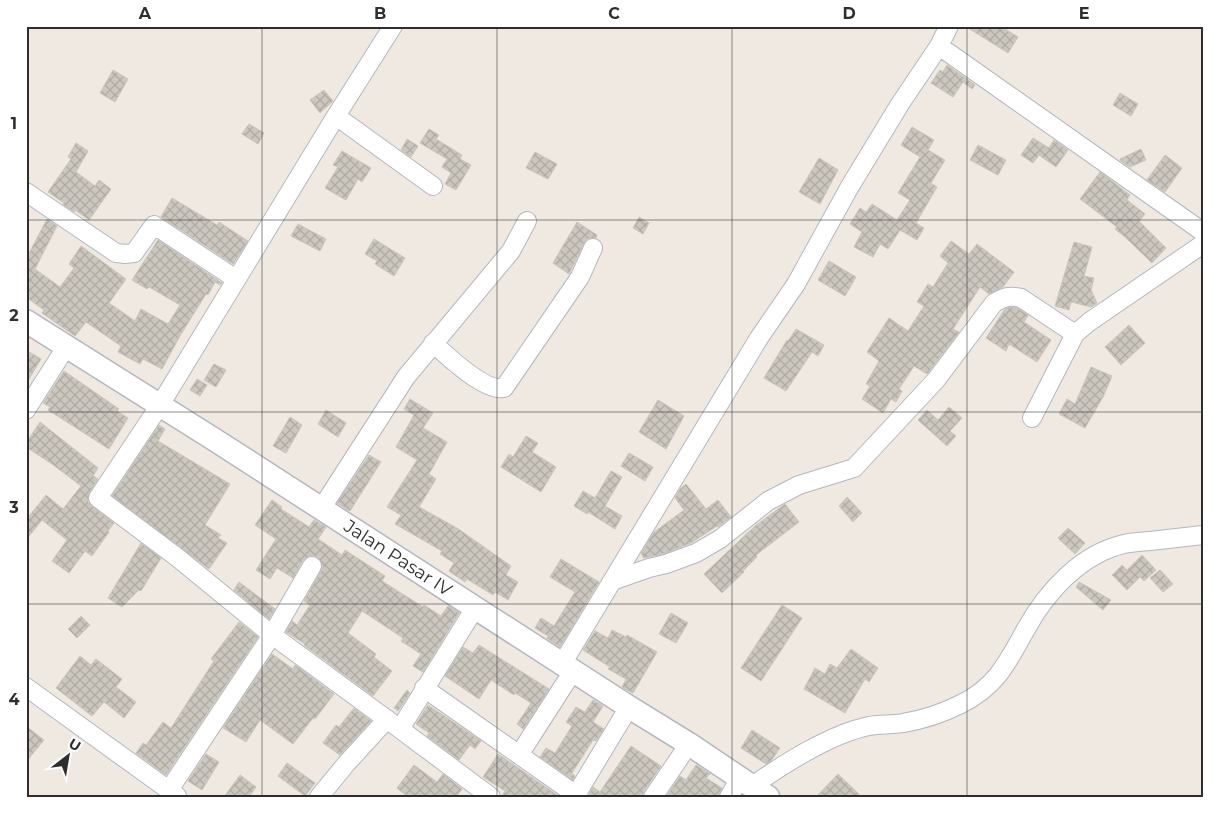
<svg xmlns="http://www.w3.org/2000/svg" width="1229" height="823" font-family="Montserrat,sans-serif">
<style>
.building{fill:url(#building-cross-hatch);stroke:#cbc5ba}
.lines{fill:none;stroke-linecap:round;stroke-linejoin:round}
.minor-casing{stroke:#b4b7c1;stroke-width:20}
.tertiary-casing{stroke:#b4b7c1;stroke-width:25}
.minor{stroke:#fff;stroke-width:18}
.tertiary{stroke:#fff;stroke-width:22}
.grid{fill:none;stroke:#2e2e2e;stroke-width:1;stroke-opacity:0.55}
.labels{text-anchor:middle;stroke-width:5;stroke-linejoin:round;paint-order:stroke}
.street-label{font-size:18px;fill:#2e2e2e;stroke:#fff}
.neatline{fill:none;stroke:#2e2e2e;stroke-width:2}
.grid-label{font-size:16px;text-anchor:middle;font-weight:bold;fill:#2e2e2e}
</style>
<defs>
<pattern id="building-cross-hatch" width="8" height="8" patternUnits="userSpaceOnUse" patternTransform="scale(1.25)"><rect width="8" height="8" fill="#cbc7bf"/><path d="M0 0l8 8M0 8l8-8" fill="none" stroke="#afaba4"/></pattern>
</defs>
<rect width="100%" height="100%" fill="#efe9e1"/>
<!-- building -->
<path class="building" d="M965,26H1000L1018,37L1008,53Z
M947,65L975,85L972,89L963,82L953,97L931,83L940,70L943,72Z
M113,70L128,79L115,102L100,93Z
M324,90L333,101L320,113L310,100Z
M1120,93L1138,104L1131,116L1113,105Z
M249,124L264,133L258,144L242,134Z
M912,127L934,140L928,150L945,160L931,183L937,187L916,223L924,228L917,240L900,230L888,249L880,244L873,257L854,247L862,232L850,224L860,208L866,212L872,204L897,220L910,200L898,193L920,157L901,145Z
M429,129L439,135L436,139L462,155L460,159L471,165L456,190L445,184L451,173L442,167L447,159L420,143Z
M1033,138L1049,148L1054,140L1068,150L1056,167L1039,155L1033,163L1021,155Z
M407,139L418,146L411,157L401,150Z
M76,143L88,151L76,172L95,186L99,180L111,189L89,220L75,210L74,212L64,205L63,204L64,203L48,192L71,159L68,157Z
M978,145L1006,160L998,175L970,160Z
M1141,149L1146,160L1130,167L1121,161L1120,159Z
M342,151L371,168L362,182L358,179L346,200L325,188L338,167L333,165Z
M535,152L557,164L548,179L526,168Z
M1165,155L1182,168L1165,192L1147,180Z
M819,158L838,170L820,204L799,192Z
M1100,172L1130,195L1127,200L1145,214L1139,221L1166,248L1152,263L1126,238L1115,229L1117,227L1080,199Z
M172,198L217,225L219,222L248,241L233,264L161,217Z
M639,217L649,223L643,234L633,228Z
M47,219L57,226L35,269L60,287L74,268L69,264L81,246L126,279L109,303L135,321L141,309L168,324L180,305L149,287L147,289L132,280L158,240L222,283L220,285L215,282L208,295L206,294L181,334L162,369L143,359L140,364L118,352L121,346L86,322L75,336L42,313L44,310L26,297V259Z
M577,222L597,235L596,238L587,239L584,243L569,274L553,263Z
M298,224L326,239L320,251L291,236Z
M374,239L405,258L394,276L375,264L377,261L365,254Z
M951,241L969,254L977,244L1014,272L1003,287L989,294L980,287L953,329L959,332L928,373L927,374L914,366L899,389L902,391L896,402L891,399L883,413L862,399L870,386L866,384L879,361L867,352L889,318L908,331L924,306L917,302L928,284L933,287L948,263L940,256Z
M1074,242L1092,247L1084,276L1094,278L1091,290L1097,303L1091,307L1071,302L1069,310L1055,306Z
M829,261L856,277L845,296L818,280Z
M1011,307L1017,308L1028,315L1024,322L1051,340L1037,362L1009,344L1006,351L986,338L1005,309Z
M1129,325L1145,343L1121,365L1105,347Z
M796,329L824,345L818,356L812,352L786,391L764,378L787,340L788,341Z
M26,350L41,359L26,384Z
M214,364L226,370L216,387L204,380Z
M1091,367L1112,376L1103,397L1085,428L1059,414L1067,399L1075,404Z
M64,371L119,409L117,411L128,418L109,449L48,410L50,407L43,403Z
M197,379L207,385L200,396L190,390Z
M410,399L433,413L423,428L447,442L429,474L436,479L419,507L457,528L511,566L506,575L518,582L508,600L495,592L493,595L467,579L465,582L449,571L454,563L440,554L442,551L395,524L401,515L387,507L417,460L396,447L414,415L404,409Z
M658,400L684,416L666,449L639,432Z
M949,407L962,418L950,431L956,436L947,446L918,420L927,410L938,420Z
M326,410L346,423L338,437L318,424Z
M290,417L302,425L286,453L273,446Z
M40,422L98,468L93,476L98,479L89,493L88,502L92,506L114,523L108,531L109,532L92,556L85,551L69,573L52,561L67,540L42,520L26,540V520L46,495L63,509L81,486L52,464L26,447V443Z
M159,425L165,429L158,441L230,484L205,525L221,535L218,538L227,543L209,569L112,496Z
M526,436L538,443L532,452L556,467L541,492L501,467L509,454L513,457Z
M629,453L653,467L645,481L621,466Z
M369,455L381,462L350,511L337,503Z
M611,471L622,477L605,506L622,516L615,529L588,512L587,514L574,506L583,491L595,498Z
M686,484L706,509L718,500L731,517L718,527L717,526L691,543L663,554L644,558L641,554L653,533L684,510L675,498L680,489Z
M847,497L862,513L853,522L839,506Z
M272,500L282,507L281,509L309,527L314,520L326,527L318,539L342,555L345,550L385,576L382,581L423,607L424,605L441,616L448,606L459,613L423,672L413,666L421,654L401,641L403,638L362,611L348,633L376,654L374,657L392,671L373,696L304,645L305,644L286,632L292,621L297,625L310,605L304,601L321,571L323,566L318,557L312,555L303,560L293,578L277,568L270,579L256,570L276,539L255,525Z
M785,504L799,522L756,555L757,557L743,571L744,572L722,593L704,574L755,526Z
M1068,528L1085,543L1075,554L1058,538Z
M141,543L161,558L141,591L139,590L122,607L108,598Z
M1142,555L1156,570L1144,581L1140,577L1127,590L1112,575L1122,565L1127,570Z
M561,559L599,582L560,647L547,638L548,636L535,628L541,618L554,626L575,592L550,577Z
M1160,570L1173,584L1163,592L1150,578Z
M239,582L275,609L269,619L234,590Z
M1079,582L1111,600L1103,610L1076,587Z
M782,605L802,618L761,681L741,668Z
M671,613L688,623L676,643L659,634Z
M81,616L90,625L77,638L68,629Z
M239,622L258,637L166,775L136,753L143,743L146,745L163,722L171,728L214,661L211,659Z
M612,630L626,637L627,635L657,652L633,693L622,687L626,679L608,669L610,667L583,650L595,631L608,638Z
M479,645L549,689L523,729L517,724L531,703L515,693L514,695L491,680L479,699L445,676L463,647L473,653Z
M851,649L878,668L869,682L865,679L845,713L804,689L815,668L825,674L830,664L837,668Z
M272,654L293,669L295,665L334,694L315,719L313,718L293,744L260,720L246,742L223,728Z
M80,656L91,665L96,659L122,679L116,687L136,702L124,718L104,702L92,716L56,688Z
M407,690L410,693L398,711L394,708Z
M593,700L603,706L593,722L604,729L596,741L593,740L572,773L575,776L573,780L540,757L546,748L555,753L572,726L566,722L576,707L585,712Z
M428,705L481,741L475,749L470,745L459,760L427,736L429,733L416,724Z
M354,708L371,721L340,755L323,743L336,725L339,727Z
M26,726L44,740L26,762Z
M752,730L780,748L771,761L766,764L741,748Z
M631,746L661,766L644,791L642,797H589V794L593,787L600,792Z
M206,754L219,762L202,790L188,781Z
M498,754L557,795L555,797H501L505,791L483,777Z
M287,763L315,783L305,796L278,776Z
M414,765L437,782L443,774L462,789L456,797H408L397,788Z
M696,765L710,774L706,778L722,788L718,797H666L680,776L686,780Z
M838,774L862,797H816Z
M240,775L256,787L249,797H224Z"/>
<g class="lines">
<defs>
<path id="minor" d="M393,26L336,116L433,186
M939,46L1203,232
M336,116L160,405L98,498L178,558L272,635L400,729
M26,192L116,253L125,254L134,253L154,225L236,279
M433,343C447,356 485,392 504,388L580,277L593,248
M26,410L66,347
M1032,418L1075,334L1089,322L1203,244
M321,509L406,377L511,251L527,221
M612,581L649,568L666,564L696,553L720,539L768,501L799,485L854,468L936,380L994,303C1004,297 1010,295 1021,298L1075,334
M475,608L400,729L491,797
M562,664L759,338L796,284L849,188L900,104L939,46L949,26
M26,687L177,796
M424,688L579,797
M519,755L573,671
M752,786C784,764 830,734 869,726C880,724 892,725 903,723C922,720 943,713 961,704C997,686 1007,663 1026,629C1047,591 1081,554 1124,544C1132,542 1141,542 1150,541C1168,539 1185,537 1203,535
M169,790L272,635L312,566
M576,795L629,707
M319,797L346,764L387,719
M653,797L689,744
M729,797L740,778"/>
<g id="tertiary">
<path id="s1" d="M26,321L215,440L629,707L689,744L768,797"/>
</g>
</defs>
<!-- minor casing -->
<use href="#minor" class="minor-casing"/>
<!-- tertiary casing -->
<use href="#tertiary" class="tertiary-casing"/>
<!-- minor -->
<use href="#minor" class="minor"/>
<!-- tertiary -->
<use href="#tertiary" class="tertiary"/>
</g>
<!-- grid -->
<path class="grid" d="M262,26V797M497,26V797M732,26V797M967,26V797M26,220H1203M26,412H1203M26,604H1203"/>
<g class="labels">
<!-- street labels -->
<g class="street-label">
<text dy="6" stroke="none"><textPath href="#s1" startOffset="441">Jalan Pasar IV</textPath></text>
</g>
</g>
<!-- border -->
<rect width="1229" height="823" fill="none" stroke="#ffffff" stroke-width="55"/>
<!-- north arrow -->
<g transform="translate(68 756) rotate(31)" stroke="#ffffff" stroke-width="4" paint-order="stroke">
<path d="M0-4L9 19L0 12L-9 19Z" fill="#2e2e2e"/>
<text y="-8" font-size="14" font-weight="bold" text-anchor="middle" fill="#2e2e2e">U</text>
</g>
<rect x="28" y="28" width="1174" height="768" class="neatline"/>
<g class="grid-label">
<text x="145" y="19">A</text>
<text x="380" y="19">B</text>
<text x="614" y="19">C</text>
<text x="849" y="19">D</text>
<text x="1084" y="19">E</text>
<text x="14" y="129">1</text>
<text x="14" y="321">2</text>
<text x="14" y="513">3</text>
<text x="14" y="705">4</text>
</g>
</svg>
